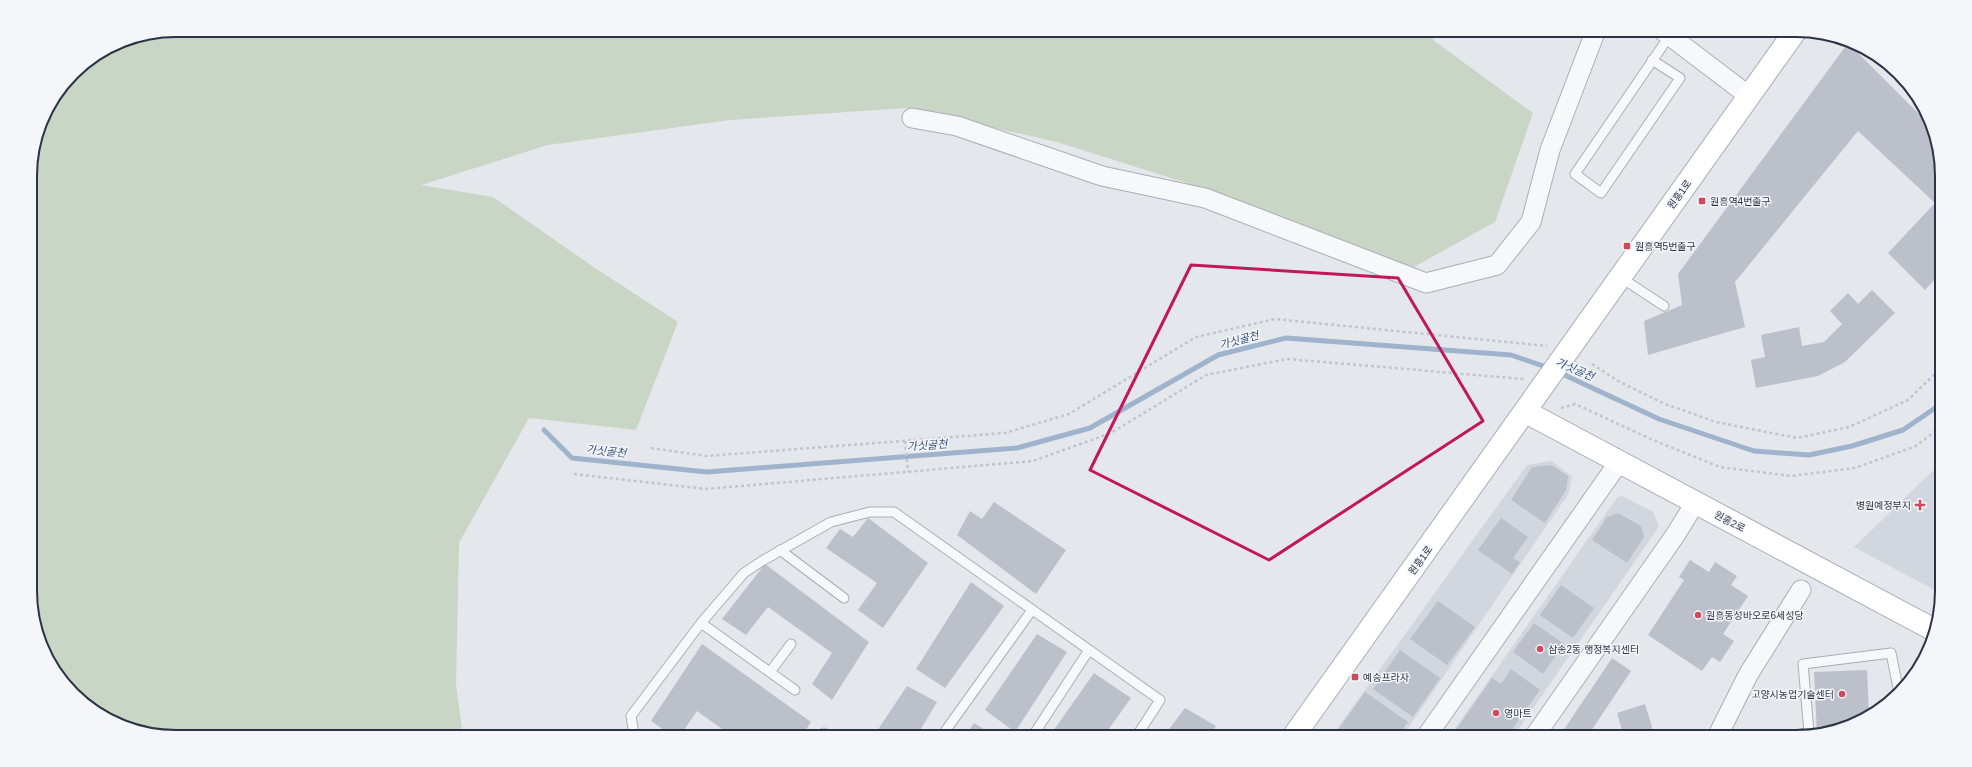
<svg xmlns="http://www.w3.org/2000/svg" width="1972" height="767" font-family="Helvetica,'Noto Sans KR',sans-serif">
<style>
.built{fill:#d2d6de}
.green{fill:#c9d6c5}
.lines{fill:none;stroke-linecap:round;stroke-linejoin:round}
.stream{stroke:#9fb4cc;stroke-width:5}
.building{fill:#bbc0ca}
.lane-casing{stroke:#a9aeb7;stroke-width:11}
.street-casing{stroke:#a9aeb7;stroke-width:21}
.secondary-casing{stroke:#a9aeb7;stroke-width:24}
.path{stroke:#c2c5cb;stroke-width:2.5;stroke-dasharray:3 3;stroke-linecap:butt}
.lane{stroke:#f7f8fa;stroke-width:9}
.street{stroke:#f7f8fa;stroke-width:19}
.secondary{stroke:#fff;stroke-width:22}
.marked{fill:none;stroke:#c2185b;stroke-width:3;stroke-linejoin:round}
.poi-dot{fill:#d1495b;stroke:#f4f6f9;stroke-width:1.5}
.labels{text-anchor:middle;stroke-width:3;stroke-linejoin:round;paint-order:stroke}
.street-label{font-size:10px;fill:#2b3445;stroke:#f4f6f9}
.poi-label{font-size:10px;fill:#2b3445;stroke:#f4f6f9;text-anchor:start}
.water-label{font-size:11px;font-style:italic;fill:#34527a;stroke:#f4f6f9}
.rim{fill:none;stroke:#2b3445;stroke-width:2}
</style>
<rect width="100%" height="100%" fill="#e4e7ec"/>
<!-- built -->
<path class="built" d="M1551,461L1572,476L1569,493L1402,737H1331L1527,465Z
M1942,462V594L1854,547Z
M1622,496L1653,512L1659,526L1656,531L1513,737H1449L1616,499Z"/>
<!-- green -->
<path class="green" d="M176,30H1433V40L1533,113L1495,222L1412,268L1206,189L1057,142L907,108L730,120L548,145L421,185L493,197L595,268L678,322L636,430L529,418L459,543L456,684L463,737H176L129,729L66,687L33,620L30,166L45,111L79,66L120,41Z"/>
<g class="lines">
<!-- stream -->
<path class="stream" d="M1558,372L1659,419L1754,451L1809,455L1852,446L1903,430L1941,404
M544,430L572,458L707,472L1017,448L1090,428L1218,355L1286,338L1511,355L1549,368"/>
</g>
<!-- building -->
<path class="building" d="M1848,43L1932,127L1941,156V273L1925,290L1888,253L1935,203L1858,131L1735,282L1745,327L1648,355L1644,321L1682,305L1678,274Z
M1872,290L1895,313L1845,362L1818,376L1756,388L1751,360L1765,357L1761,335L1799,327L1802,346L1824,342L1842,324L1830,311L1848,293L1858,304Z
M1551,465L1568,476L1566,490L1545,523L1511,500L1532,467Z
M994,502L1066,550L1036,594L957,535L970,511L982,519Z
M1618,513L1641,526L1644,537L1627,563L1592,540L1607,517Z
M868,518L928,563L883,628L858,610L877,583L826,548L840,529L853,537Z
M1501,518L1528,537L1513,558L1520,562L1512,574L1478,550Z
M1690,560L1709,572L1715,562L1737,576L1731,585L1748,596L1723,634L1734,641L1720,662L1712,657L1702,671L1648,635L1684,580L1679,577Z
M765,564L869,642L832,700L812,684L832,653L768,607L746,635L722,619Z
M971,582L1004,606L945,688L916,669Z
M1561,585L1594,608L1573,638L1540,615Z
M1438,601L1475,627L1447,665L1410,639Z
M1534,623L1564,644L1543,674L1513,652Z
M1037,634L1067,652L1015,732L985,710Z
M702,644L811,722L801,737H733L697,711L679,737H674L651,721Z
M1400,650L1440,678L1413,717L1373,689Z
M1612,658L1631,671L1587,737H1559Z
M1511,669L1540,690L1507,737H1451L1492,678L1501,684Z
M1867,670L1869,715L1843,729L1817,734L1814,672Z
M1094,673L1131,698L1103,737H1049Z
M907,686L937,702L916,737H873Z
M1365,692L1408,722L1397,737H1333Z
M1645,704L1655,737H1624L1617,713Z
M1185,708L1216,726L1208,737H1163Z
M974,723L996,737H964Z"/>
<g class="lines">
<defs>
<path id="lane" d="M1652,60L1680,78L1601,193L1575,174L1670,35
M1620,277L1664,306
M780,550L844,598
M701,623L795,690
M770,672L791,644
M639,737L634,734L631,716L701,623L744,573L762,561L831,522L870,512H894L1160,700L1136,737
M823,737L824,733
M941,737L1032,610
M1032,737L1089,650
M1789,737L1809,732L1803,664L1891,653L1899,693"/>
<path id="street" d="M1662,30L1749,96
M912,118L957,126L1102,176L1205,198L1426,283L1497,265L1531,222L1550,150L1596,30
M1426,737L1619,462
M1534,737L1676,534L1695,503
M1717,737L1748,675L1801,590"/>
<path id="secondary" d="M1526,412L1936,631
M1293,737L1796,30"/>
</defs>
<!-- lane casing -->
<use href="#lane" class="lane-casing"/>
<!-- street casing -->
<use href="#street" class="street-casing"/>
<!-- secondary casing -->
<use href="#secondary" class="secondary-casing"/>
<!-- path -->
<path class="path" d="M1592,364L1618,381L1665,404L1716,422L1797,438L1849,427L1908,400L1941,368
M1561,408L1575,404L1653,440L1720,467L1791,476L1855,468L1916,446L1942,426
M905,441L908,472
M651,448L707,456L1005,433L1069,414L1196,337L1275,319L1547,346
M574,474L706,489L1033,461L1111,433L1206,375L1287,359L1524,379"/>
<!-- lane -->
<use href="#lane" class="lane"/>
<!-- street -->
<use href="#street" class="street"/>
<!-- secondary -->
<use href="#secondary" class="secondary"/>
</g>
<!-- marked area -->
<path class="marked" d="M1191,265L1398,278L1483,421L1269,560L1090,470Z"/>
<!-- markers -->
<g class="poi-dot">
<rect x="1698" y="197" width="8" height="8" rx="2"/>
<rect x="1623" y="242" width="8" height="8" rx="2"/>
<path d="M1918 499h4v4h4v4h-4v4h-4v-4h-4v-4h4z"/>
<circle cx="1698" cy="615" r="4"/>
<circle cx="1540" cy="649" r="4"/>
<rect x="1351" y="673" width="8" height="8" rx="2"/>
<circle cx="1842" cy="694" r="4"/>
<circle cx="1496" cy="713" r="4"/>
</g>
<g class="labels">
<!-- street labels -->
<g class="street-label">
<text transform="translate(1679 194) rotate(-54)" y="4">원흥1로</text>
<text transform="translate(1730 521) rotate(27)" y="4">원흥2로</text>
<text transform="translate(1420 560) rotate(-54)" y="4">원흥1로</text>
</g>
<!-- poi labels -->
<g class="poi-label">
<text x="1710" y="205">원흥역4번출구</text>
<text x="1635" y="250">원흥역5번출구</text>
<text x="1911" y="509" text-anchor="end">병원예정부지</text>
<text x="1706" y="619">원흥동성바오로6세성당</text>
<text x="1548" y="653">삼송2동 행정복지센터</text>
<text x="1363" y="681">예승프라자</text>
<text x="1834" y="698" text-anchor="end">고양시농업기술센터</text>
<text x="1504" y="717">영마트</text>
</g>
<!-- water labels -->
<g class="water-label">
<text transform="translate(1239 340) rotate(-15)" y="4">가싯골천</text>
<text transform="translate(1575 369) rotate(23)" y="4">가싯골천</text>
<text transform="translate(927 445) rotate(-4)" y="4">가싯골천</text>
<text transform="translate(606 451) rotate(6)" y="4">가싯골천</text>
</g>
</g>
<!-- crop -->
<path d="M0 0H1972V767H0ZM176 37H1796A139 139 0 0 1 1935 176V591A139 139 0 0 1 1796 730H176A139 139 0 0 1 37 591V176A139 139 0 0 1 176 37Z" fill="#f4f6f9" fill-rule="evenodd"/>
<path class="rim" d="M176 37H1796A139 139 0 0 1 1935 176V591A139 139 0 0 1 1796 730H176A139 139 0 0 1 37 591V176A139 139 0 0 1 176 37Z"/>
</svg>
